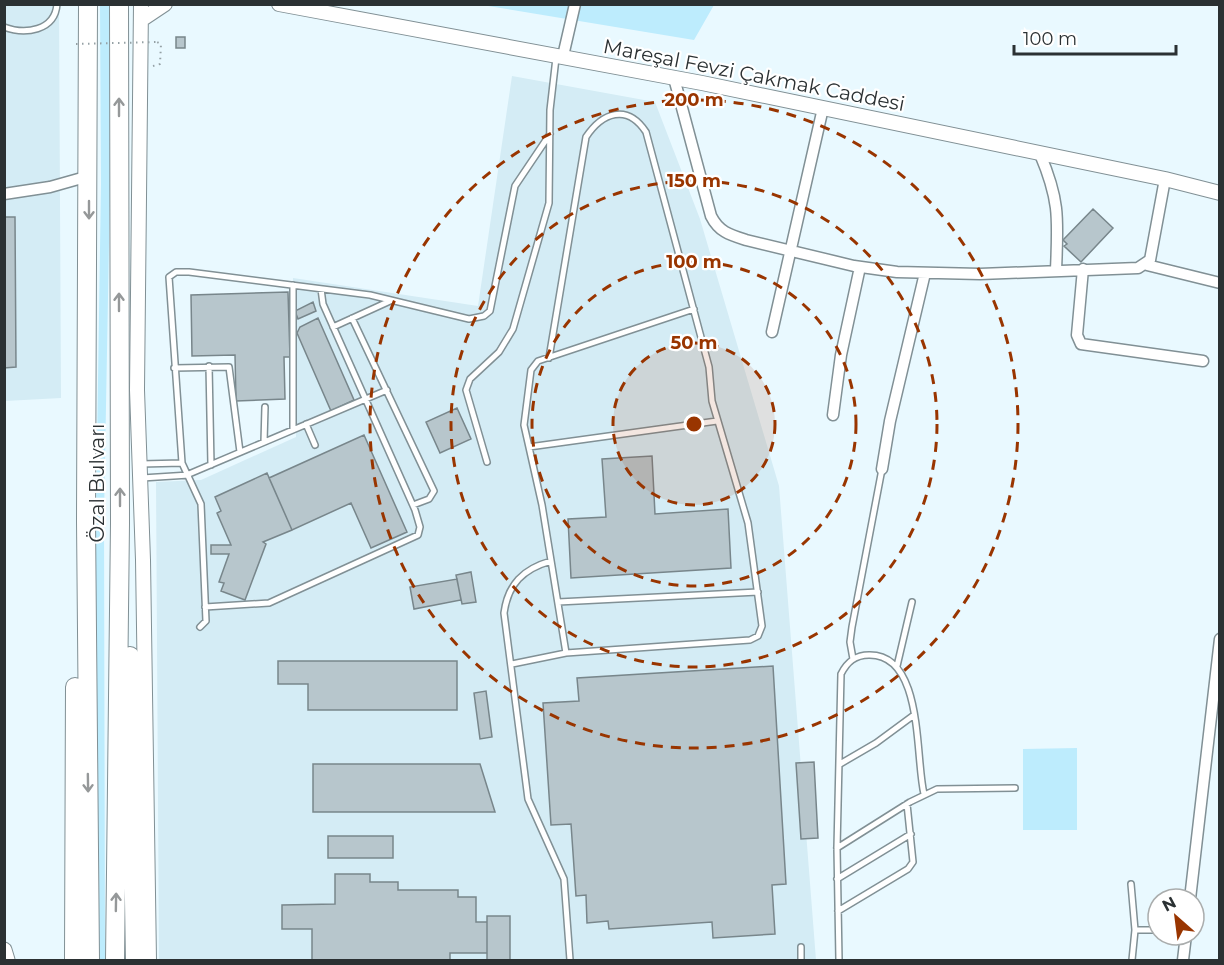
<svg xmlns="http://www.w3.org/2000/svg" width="1224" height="965" font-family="Montserrat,sans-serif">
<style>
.built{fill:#d4ecf5}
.green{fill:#bdecfd}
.building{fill:#b7c6cc;stroke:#78868b;stroke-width:1.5}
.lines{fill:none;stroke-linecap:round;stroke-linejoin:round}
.service-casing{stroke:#819095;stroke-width:8}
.minor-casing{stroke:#819095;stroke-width:13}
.tertiary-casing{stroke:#819095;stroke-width:16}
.secondary-casing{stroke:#819095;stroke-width:17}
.trunk-casing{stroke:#819095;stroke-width:20}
.path{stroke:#95a1a5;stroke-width:2;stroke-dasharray:1.5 4.5;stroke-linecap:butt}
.service{stroke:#fff;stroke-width:5}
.minor{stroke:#fff;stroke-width:10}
.tertiary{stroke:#fff;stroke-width:14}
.secondary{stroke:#fff;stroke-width:15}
.trunk{stroke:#fff;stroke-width:18}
.path-bridge{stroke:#95a1a5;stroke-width:2;stroke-dasharray:1.5 4.5;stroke-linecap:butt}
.oneway{stroke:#959899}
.ring{fill:none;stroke:#993500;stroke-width:3;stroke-dasharray:10 8}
.labels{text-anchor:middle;stroke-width:4.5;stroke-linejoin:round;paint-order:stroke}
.street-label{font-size:20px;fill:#2b3133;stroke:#fff}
.centre{fill:#993500;stroke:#fff;stroke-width:3}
.ring-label{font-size:18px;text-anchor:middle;font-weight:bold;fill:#993500;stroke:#fff;stroke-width:4.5;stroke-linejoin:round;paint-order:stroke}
</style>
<rect width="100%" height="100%" fill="#e9f9ff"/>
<!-- built -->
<path class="built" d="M4,5H59L61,398L5,401Z
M512,76L655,102L700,219L779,486L816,960H159L156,482L201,480L296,437L293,278L478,306Z"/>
<!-- green -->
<path class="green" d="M109,4L110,188L104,516L105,960H96V512L101,184L100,5Z
M482,5H714L694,40Z
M1077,748V830H1023V749Z"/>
<!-- building -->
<path class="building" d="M176,37H185V48H176Z
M1093,209L1113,228L1081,262L1064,246L1067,244L1063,240Z
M4,217H15L16,367L4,368Z
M288,292L290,357H284L285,399L236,401L235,355L192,356L191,295Z
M313,302L316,311L298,319L295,311Z
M318,318L354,400L331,411L297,333L300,327Z
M457,408L471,439L440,453L426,422Z
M364,435L407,532L371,548L351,503L292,530L269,478Z
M652,456L655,514L728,509L731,568L571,578L568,519L606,517L602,459Z
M267,473L292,530L263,542L266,544L245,600L221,591L224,583L219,582L229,554H211V545H231L217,513L221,511L215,497Z
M471,572L476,602L462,604L456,575Z
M457,579L461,600L414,609L410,587Z
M278,661H457V710H308V684H278Z
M773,666L786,884L772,885L775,934L713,938L712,922L609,929L608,921L587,923L586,895L576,896L571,824L551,825L543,703L579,701L577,678Z
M486,691L492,737L480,739L474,693Z
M814,762L818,838L801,839L796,763Z
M313,764H480L495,812H313Z
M328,836H393V858H328Z
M335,874H370V882H398V890H458V897H476V922H487V953H450V960H312V929H282V905L335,904Z
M487,916H510V960H487Z"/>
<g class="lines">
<defs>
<path id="service" d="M4,27C25,35 55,31 57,4
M293,285V429
M352,318L434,491L429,499L413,505
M333,327L390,301
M209,366L211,465
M174,368L229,367L240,452
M306,424L315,445
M264,442L265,407
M529,447L717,421
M487,462L466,390L470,379L499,352L513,329L549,203L550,110L556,58
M182,463L169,277L176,272H189L370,295L469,319L484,316L490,311L515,186L550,134
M141,464L182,463L201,504L206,621L200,627
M189,474L387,390
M142,478L189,475
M551,561C523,569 508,584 504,613L528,799L564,879L570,960
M558,602L758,592
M205,607L269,603L418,535L420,527L415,510L323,304L321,289
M566,653L542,505L524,425L531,370L538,361L694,309
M853,659L850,642L852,627L882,469
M512,664L566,653L750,640L758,636L762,626L748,523L712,401L709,367L646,132C627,103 602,113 586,137L549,358
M897,666L912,602
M840,764L876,743L914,715
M837,848L910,802L937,789L1015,788
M837,879L911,834
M1131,884L1135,930L1132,960
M838,911L908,869L913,862L907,804
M1135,930H1158
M801,947V960
M839,960L837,848L841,674C847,662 855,655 869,655C924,654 915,757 924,794"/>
<path id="minor" d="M563,56L575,4
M674,78L711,216C719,232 730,235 746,240L854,266L897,272L980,274L1138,268L1150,260L1165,179
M1040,154C1060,201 1058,219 1056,270
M4,194L50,187L89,176
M1147,265L1220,283
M1083,269L1077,335L1081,344L1203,361
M772,332L823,108
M833,415L841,355L860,267
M882,469L890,421L925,273
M1190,899L1220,639
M1183,960L1186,935"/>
<path id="tertiary" d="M141,4L137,390L143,560L149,960
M279,4L702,83L1165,179L1220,193
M141,20L165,4"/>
<path id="secondary" d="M4,950L7,960"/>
<path id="trunk" d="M88,4L86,521L90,960
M130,656L135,960
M74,960L75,687
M115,960L120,523L119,4"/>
</defs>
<!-- service casing -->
<use href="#service" class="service-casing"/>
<!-- minor casing -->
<use href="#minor" class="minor-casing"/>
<!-- tertiary casing -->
<use href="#tertiary" class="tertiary-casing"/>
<!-- secondary casing -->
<use href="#secondary" class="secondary-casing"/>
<!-- trunk casing -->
<use href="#trunk" class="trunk-casing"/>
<!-- path -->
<path class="path" d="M153,66L160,64L161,44L157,42"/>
<!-- service -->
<use href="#service" class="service"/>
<!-- minor -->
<use href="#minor" class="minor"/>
<!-- tertiary -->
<use href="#tertiary" class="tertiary"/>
<!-- secondary -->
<use href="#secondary" class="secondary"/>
<!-- trunk -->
<use href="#trunk" class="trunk"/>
<!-- path-bridge -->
<path class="path-bridge" d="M76,44L157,42"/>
</g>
<!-- one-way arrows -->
<defs><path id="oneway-shaft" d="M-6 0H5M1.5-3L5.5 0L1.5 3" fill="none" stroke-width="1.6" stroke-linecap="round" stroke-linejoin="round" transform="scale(1.5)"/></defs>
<g class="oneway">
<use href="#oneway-shaft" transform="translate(119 107) rotate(-90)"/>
<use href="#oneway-shaft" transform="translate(89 210) rotate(90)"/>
<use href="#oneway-shaft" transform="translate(119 302) rotate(-90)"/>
<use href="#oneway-shaft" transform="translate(120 497) rotate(-90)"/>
<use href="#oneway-shaft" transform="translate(88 783) rotate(89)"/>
<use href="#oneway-shaft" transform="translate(116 902) rotate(-89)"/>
</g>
<!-- distance rings -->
<circle cx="694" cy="424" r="81" fill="#993500" fill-opacity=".12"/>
<g class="ring">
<circle cx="694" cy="424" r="81"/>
<circle cx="694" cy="424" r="162"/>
<circle cx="694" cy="424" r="243"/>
<circle cx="694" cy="424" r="324"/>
</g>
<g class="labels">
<!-- street labels -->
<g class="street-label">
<text transform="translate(754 75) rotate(11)" y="7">Mareşal Fevzi Çakmak Caddesi</text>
<text transform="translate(97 483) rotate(-90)" y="7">Özal Bulvarı</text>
</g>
</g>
<circle cx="694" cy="424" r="9" class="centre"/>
<g class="ring-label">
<text x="694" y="106">200 m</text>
<text x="694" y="187">150 m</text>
<text x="694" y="268">100 m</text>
<text x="694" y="349">50 m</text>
</g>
<!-- border -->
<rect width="1224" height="965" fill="none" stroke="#2b3133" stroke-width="12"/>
<!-- north arrow -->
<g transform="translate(1176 917) rotate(332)"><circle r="28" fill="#ffffff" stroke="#aaadad" stroke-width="1.5"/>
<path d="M0-4.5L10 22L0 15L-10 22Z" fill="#993500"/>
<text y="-9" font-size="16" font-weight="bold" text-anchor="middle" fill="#2b3133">N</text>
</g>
<!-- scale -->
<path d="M1014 45v9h162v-9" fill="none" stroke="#2b3133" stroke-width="3"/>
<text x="1023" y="45" font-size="18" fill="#2b3133" stroke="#ffffff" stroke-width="4.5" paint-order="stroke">100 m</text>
</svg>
